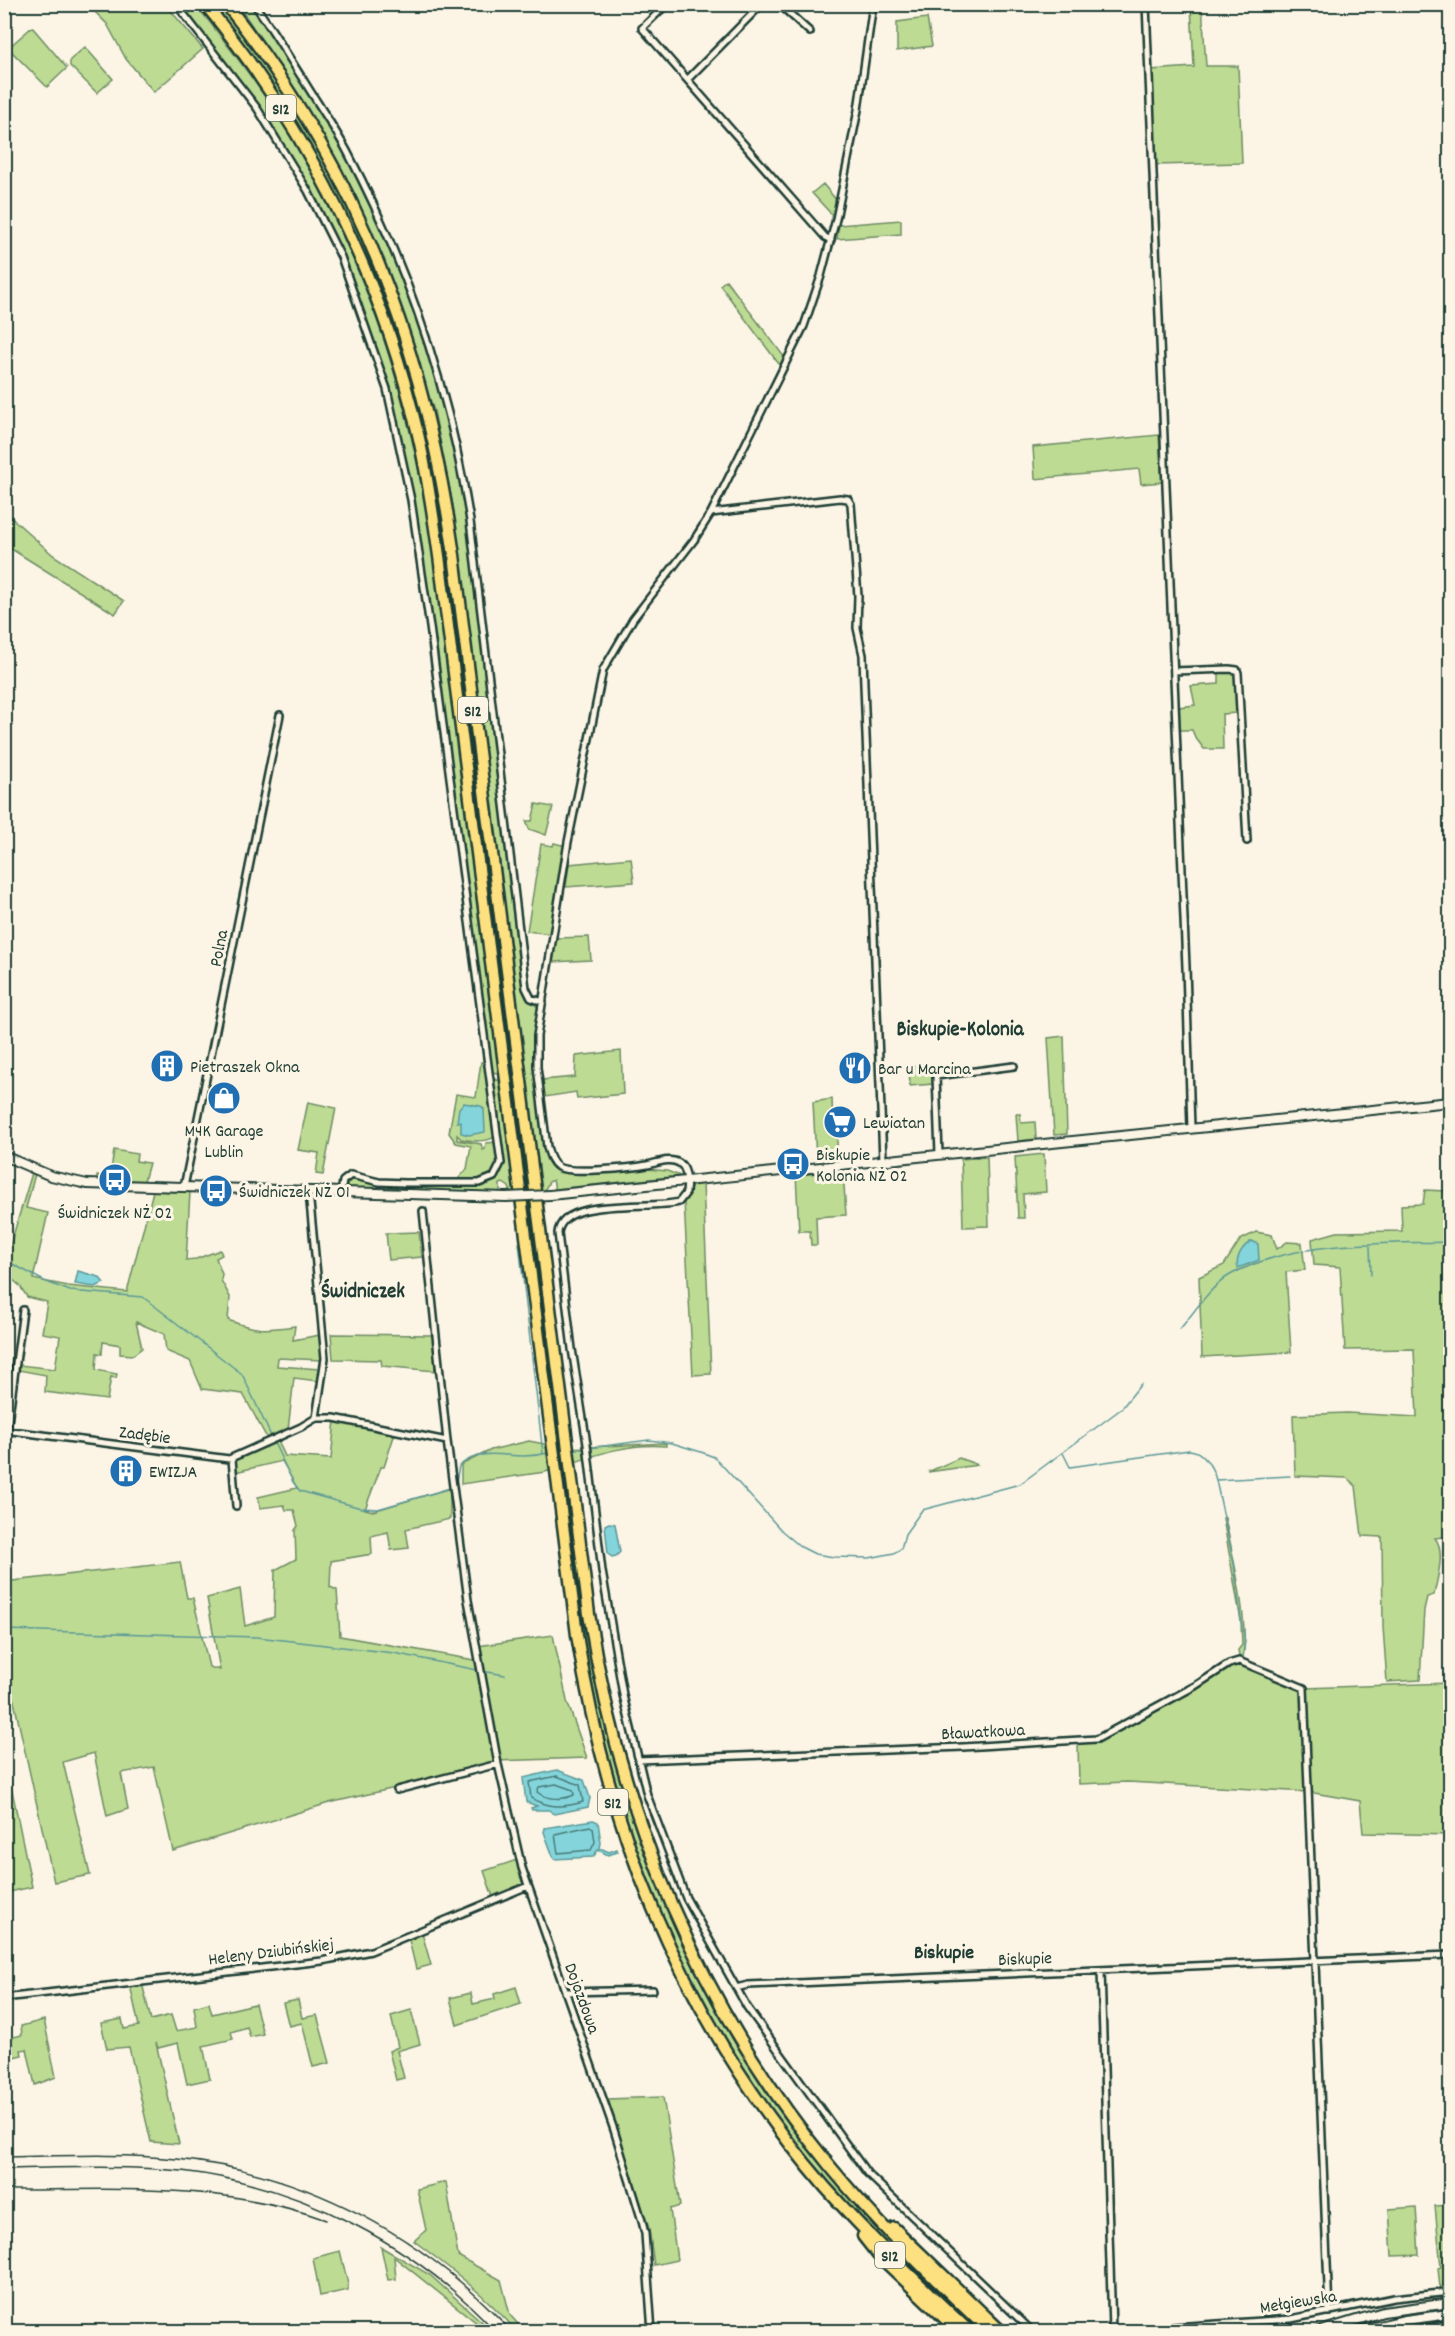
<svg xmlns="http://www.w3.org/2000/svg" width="1455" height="2336" font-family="Dekko,sans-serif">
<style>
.green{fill:#bddb93;stroke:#6e8c64;stroke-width:1.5}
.water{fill:#84d5db;stroke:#5c9898;stroke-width:1.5}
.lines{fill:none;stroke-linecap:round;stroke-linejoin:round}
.shore{stroke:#477a77;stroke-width:1.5}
.stream{stroke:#5c9898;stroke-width:1.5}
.street-casing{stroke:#1f3d34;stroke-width:10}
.secondary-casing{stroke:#1f3d34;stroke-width:12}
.highway-casing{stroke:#1f3d34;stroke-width:15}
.street{stroke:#fcf5e5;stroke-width:5}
.secondary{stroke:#fcf5e5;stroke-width:8}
.highway{stroke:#fde080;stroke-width:10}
.rail{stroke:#1f3d34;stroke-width:1.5}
.secondary-bridge-casing{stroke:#1f3d34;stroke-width:12;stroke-linecap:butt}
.secondary-bridge{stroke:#fcf5e5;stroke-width:8}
.labels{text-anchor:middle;stroke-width:6;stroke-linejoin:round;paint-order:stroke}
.shield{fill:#fcf5e5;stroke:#617469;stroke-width:1.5}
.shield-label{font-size:16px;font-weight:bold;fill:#1f3d34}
.street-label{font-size:18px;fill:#1f3d34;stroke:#fcf5e5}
.poi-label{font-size:18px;fill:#1f3d34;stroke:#fcf5e5;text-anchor:start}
.neighbourhood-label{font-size:20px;font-weight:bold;fill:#1f3d34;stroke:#fcf5e5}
.quarter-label{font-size:21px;font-weight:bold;fill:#1f3d34;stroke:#fcf5e5}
</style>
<rect width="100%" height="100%" fill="#fcf5e5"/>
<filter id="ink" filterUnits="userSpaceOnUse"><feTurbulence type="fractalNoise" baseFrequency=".0167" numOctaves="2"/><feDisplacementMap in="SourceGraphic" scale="12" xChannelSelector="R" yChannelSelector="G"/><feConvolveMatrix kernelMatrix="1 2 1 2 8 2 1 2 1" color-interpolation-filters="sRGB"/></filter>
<g filter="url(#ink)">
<!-- green -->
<path class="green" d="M88,5H166L203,49L154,92L126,59L107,24Z
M178,5H196C228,45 260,86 287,130C364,258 406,385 430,532L500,1071L498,1073L491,1072L413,500L389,389L342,252L310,190L293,160L248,93Z
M210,5H221L261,57L321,153L369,250L412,370L443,504L505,984L498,986L418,422L334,195Z
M238,5H252L346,154L384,229L427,343L456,452L466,508L523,986L526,998L539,1008L533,1065L547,1157L553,1166L568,1172L647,1169L667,1171L680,1176L555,1189L553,1180L549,1182L544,1191H541L453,505L434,411L411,344L332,160L299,95Z
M1191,5H1202L1206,66H1238L1242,163L1154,165L1150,70L1194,67Z
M927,18L932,46L897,51V22Z
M32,27L67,68L47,87L8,48Z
M85,47L113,79L97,93L70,66V60Z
M823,184L837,201L833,216L812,193Z
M901,220V234L837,239L839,225Z
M726,280L785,358L781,367L720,285Z
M1159,435L1162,482L1141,484L1139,469L1035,479L1033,447Z
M5,512L53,555L124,601L115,614L5,545Z
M1219,673H1236L1237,713L1222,714L1223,749H1204L1195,737L1192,730H1180L1179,707L1195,705L1191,686L1219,684Z
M536,804L553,807L546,835L529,829L526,821H532Z
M554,843L566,846L552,934L527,931L541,844L553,846Z
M631,858L634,882L566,887L569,864Z
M589,937L591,960L553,962L556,938Z
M1064,1036L1067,1134L1054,1135L1048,1038Z
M621,1051L623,1094L577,1099L576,1092L545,1097L542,1080L575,1077L576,1056Z
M481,1062L486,1063L496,1136C486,1143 472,1141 461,1139L457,1135V1140L481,1144L483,1150L485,1149L486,1143L496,1142L498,1165C489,1182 480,1180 462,1181L459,1178L467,1169L471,1146L456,1143L449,1133L456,1094L476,1097Z
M932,1065L933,1084L910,1086L909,1067Z
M494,1079L501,1081L515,1193H511L509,1187L503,1183L500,1184V1191L497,1193L351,1189L345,1183L354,1178L379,1183L481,1185L497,1178L504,1165V1158L492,1083Z
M832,1099L833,1124H836L838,1158L816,1159L813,1102Z
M308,1102L336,1108L323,1175L316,1174L319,1153L298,1150Z
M1016,1114H1020L1021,1123L1035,1122L1036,1139L1018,1141Z
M524,1130L568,1448L666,1443V1446C630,1443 600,1453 567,1465L618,1768L638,1832L688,1951L819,2158L986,2331H974L881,2242L812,2166L744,2075L678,1958L627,1835L591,1697L558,1468L545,1472L461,1484V1465L491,1450L529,1441L555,1446L516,1132Z
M114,1150L137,1154L136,1161L149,1163L144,1181L97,1179V1176L110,1177Z
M1044,1154L1046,1192L1023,1194L1024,1218H1018L1015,1157Z
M987,1157L989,1226L963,1227L961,1159Z
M843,1171L846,1215L816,1217L817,1245H811L810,1231H799L796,1175Z
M32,1173L35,1174L26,1208L48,1213L33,1279L68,1286L127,1292L153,1191L190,1192L186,1260L196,1259L220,1250L222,1255L216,1258L222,1274L221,1280L230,1297L228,1320C256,1331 266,1330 295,1326L293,1340L320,1335L321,1360L278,1358L277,1366L320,1369L318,1381L294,1378L288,1430L268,1440L243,1394L202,1389L190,1361L166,1351L164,1334L136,1322L142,1348L133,1355L120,1354V1345L103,1342L102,1354L97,1353L96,1370L117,1374L116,1378L111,1377L107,1400L45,1392L46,1375L18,1370L19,1365L55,1369L60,1336L42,1333L47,1302L27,1297L20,1286L5,1273L4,1259H6Z
M703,1183L711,1374L693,1375L684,1201L693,1184Z
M1425,1190L1446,1191L1450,1201V1536L1435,1538C1446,1551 1437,1579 1434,1595L1427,1597L1424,1610L1420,1680L1387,1682L1383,1627L1382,1537L1362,1536L1356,1486L1347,1478L1295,1476L1293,1415L1347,1413L1417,1417L1414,1349L1345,1350L1340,1267L1314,1265L1312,1239L1337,1232L1402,1231L1401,1205L1423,1204Z
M419,1232L422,1257L389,1260L386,1233Z
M1256,1232L1272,1235L1277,1249L1287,1242L1302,1243L1305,1270L1286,1272L1291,1352L1202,1357L1199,1277L1224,1265L1240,1240Z
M331,1334L433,1335L435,1371L382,1366L381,1360L333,1359Z
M335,1420L395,1433L384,1467H381L365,1509L373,1511L450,1488V1519L406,1529L409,1548L391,1550L388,1532L371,1536L372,1554L331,1561L330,1587L337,1590L340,1636L480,1661L478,1646L553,1635L567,1701L587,1758L494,1761L404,1786L329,1803L173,1851L154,1767L121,1773L128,1809L107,1816L94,1753L63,1762L90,1875L54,1882L5,1661L4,1582L180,1562L187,1598H193L209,1667L220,1670L207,1598L240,1589L245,1626L274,1617L275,1570L296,1559L295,1530L298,1526L294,1510H286L284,1505L260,1508L258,1497L297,1488L282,1461L235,1472L234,1462L236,1459L278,1441L285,1456L331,1459Z
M959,1458L978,1465L928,1472Z
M1223,1518H1225C1233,1557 1249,1622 1243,1659L1239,1657L1238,1650L1242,1645L1241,1621Z
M1239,1661L1304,1688L1450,1683V1835L1363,1833L1360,1801L1308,1792L1128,1782L1079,1784L1078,1744L1097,1742Z
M5,1756L32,1887L5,1893H4Z
M517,1860L523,1883L520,1887L493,1897L484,1871Z
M422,1933L431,1965L416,1969L409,1940Z
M142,1983L151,2020L171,2015L176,2031L197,2027L194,2007L209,2003L212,2014L255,2004L263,2034L250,2037L247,2027L231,2032L233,2039L203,2046L210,2079L187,2084L178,2043L158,2048L156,2043L179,2144L151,2142L129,2047L107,2049L101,2023L122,2019L124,2029L139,2026L130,1985Z
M516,1987L521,2004L457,2025L450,1998L471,1993L473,2004L495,1999L494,1994Z
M298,2000L302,2018L317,2015L330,2063L313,2067L302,2023L289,2026L283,2003Z
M411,2010L420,2044L397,2051L404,2078L396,2080L389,2051L398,2047L391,2016Z
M44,2020L56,2077L35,2085L27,2049L21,2050L22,2055L5,2059V2039L22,2035L21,2026Z
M663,2097L680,2206L670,2209L677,2260L654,2265L649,2229L608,2099Z
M446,2182L458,2256L501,2280L510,2315L524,2331H516C487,2296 450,2268 414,2241L426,2230L417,2189Z
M1450,2205V2287L1440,2288L1438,2268L1441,2267L1435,2206Z
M1416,2207L1419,2255L1392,2256L1389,2209Z
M381,2247L430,2275L492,2331H487L394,2257L396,2279L388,2280Z
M340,2251L348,2284V2290L320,2296L313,2258Z"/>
<!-- water -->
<path class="water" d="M464,1103L481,1106L484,1109L485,1132L469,1135L461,1133V1122H457L459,1108Z
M1252,1241L1258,1244L1259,1260L1238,1268C1235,1258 1242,1246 1252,1241Z
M78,1271L99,1277L104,1283L95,1287L75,1284Z
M609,1523L615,1524L620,1552L616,1556L612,1557L608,1554L605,1525Z
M557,1770L584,1780L590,1798L588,1807L554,1814L549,1810H532L531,1808L537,1806L526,1802L523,1778Z
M593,1820L598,1822L601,1843L600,1848L609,1852L617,1849L618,1852L608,1855L598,1850L593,1857L554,1859L544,1832L545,1828Z"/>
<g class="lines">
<!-- shore -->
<path class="shore" d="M557,1776L580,1785L583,1802C563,1808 549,1808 531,1798L529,1782Z
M556,1784L573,1790L574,1795C563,1800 547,1800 537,1792L539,1787Z
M590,1826L593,1828L595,1842L591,1850L558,1853L555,1834Z"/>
<!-- stream -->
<path class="stream" d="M519,1243L543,1454
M1370,1246L1371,1275
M4,1260L8,1261
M9,1262L44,1281L70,1291L143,1297L242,1374L272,1438
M1180,1329C1195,1311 1210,1287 1230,1275C1295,1240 1379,1244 1450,1242
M274,1443L293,1482L300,1491L361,1508L378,1509L451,1488
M574,1450L649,1440L672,1443L701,1452L714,1457L721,1464L782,1531L801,1547L815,1554L834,1557L869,1558L894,1553L901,1549L905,1534L922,1510L1020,1484L1121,1409L1141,1384
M1063,1453L1070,1467L1189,1450C1203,1450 1213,1468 1216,1480L1234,1564L1242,1627
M1216,1480L1290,1476
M455,1487L459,1466C480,1448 500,1456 524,1456C532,1456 540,1455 548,1453
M4,1630L257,1637L394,1653L477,1670
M1242,1659L1245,1642L1243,1629
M482,1671L505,1675"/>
<defs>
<path id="street" d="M176,4L257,108L308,191L341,257L387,389L411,500L430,627L501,1163L494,1177L479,1183H405L379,1182L351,1175L343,1181L341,1193
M254,4C272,28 287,55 304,81C318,104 334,127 347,151C408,267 450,391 470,521L526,988L531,998L543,1002
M779,4L810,32
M873,4L858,110L836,219L821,276L804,326L711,513L694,540L633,619L603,670L568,842L537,1036V1067L547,1147C549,1154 551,1162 558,1167C570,1174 632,1168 647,1165C657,1163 670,1157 679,1163C688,1168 687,1184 686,1193L679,1202C652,1210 562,1196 558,1233L572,1349L587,1444L602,1571L623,1695L647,1795L686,1898L747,2007L867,2173L1033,2332
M1146,4L1186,967L1191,1128
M662,9L642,28L825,237L831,240
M688,79L762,4
M711,513L840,498L848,499L851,504L858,596L857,628L863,655L864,685L883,1160
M1174,671L1229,669L1237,670L1238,673L1247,841
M939,1154L936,1076L1014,1066
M184,1187L280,715
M423,1211L447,1441L468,1600L498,1764L522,1868L614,2130L642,2221L645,2234L652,2332
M316,1418H334L447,1441
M4,1430L229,1459L301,1427L316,1418L325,1358L309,1192
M7,1430L23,1310
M232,1459L236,1506
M638,1760L963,1747L1097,1739L1195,1686L1229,1664L1239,1661L1304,1688L1329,2312
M397,1790L498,1764
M1101,1970L1112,2330
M736,1988L748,1985L1450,1955
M565,1992L653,1990
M4,1998L322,1961L371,1951L528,1886
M1101,2332L1291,2319L1394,2298L1450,2292
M1405,2332L1450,2324"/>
<path id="secondary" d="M4,1156L51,1176L87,1184L506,1197
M550,1195L1450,1102
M1317,2332L1383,2312L1450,2303
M1353,2332L1405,2320L1450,2314"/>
<path id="highway" d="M205,4C307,128 380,274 417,430C427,471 433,514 439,556L577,1635C609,1842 688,2027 825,2187C870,2238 920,2285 970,2332
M226,4C359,170 424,347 454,555L589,1614C620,1816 700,2007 829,2165C878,2225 934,2278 990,2332
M894,2228L1002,2332
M863,2236L878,2255L959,2332"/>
</defs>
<!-- street casing -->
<use href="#street" class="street-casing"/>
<!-- secondary casing -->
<use href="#secondary" class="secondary-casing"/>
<!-- highway casing -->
<use href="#highway" class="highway-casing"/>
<!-- street -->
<use href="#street" class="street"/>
<!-- secondary -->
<use href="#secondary" class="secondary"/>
<!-- highway -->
<use href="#highway" class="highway"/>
<!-- rail -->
<path class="rail" d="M4,2157C62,2156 120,2153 177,2159C306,2172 425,2236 512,2332
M4,2169C63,2168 123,2165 182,2171C300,2185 415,2244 496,2332
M4,2190C114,2190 221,2182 326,2220"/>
<defs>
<path id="secondary-bridge" d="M506,1197L550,1195"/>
</defs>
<!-- secondary-bridge casing -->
<use href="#secondary-bridge" class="secondary-bridge-casing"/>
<!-- secondary-bridge -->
<use href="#secondary-bridge" class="secondary-bridge"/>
</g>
</g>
<!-- icons -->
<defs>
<symbol id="building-disc" viewBox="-11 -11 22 22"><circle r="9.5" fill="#1f6fb2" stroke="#fcf5e5"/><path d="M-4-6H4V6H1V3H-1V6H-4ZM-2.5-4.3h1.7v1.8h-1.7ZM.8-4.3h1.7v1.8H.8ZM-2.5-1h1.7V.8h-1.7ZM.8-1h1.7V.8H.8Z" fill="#fff"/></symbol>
<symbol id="restaurant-disc" viewBox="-11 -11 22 22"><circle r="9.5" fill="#1f6fb2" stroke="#fcf5e5"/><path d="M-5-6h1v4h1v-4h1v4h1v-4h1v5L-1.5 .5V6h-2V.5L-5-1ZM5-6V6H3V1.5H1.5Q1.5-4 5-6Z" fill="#fff"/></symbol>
<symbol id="shop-disc" viewBox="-11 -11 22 22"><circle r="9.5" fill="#1f6fb2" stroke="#fcf5e5"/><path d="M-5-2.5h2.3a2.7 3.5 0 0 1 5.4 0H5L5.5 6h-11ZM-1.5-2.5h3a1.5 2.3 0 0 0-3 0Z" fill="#fff"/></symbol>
<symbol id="supermarket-disc" viewBox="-11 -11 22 22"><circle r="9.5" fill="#1f6fb2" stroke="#fcf5e5"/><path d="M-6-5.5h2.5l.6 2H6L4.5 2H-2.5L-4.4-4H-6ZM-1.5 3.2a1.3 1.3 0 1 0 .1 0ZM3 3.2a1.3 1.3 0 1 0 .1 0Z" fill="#fff"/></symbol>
<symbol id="bus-disc" viewBox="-11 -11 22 22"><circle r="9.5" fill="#1f6fb2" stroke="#fcf5e5"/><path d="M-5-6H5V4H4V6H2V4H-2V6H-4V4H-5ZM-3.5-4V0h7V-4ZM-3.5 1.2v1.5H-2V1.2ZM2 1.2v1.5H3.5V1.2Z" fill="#fff"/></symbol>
</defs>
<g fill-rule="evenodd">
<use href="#building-disc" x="148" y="1047" width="38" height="38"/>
<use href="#restaurant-disc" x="836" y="1049" width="38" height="38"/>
<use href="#shop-disc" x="205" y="1079" width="38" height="38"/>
<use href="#supermarket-disc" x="821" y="1103" width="38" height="38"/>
<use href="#bus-disc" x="774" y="1145" width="38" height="38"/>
<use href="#bus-disc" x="96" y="1161" width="38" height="38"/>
<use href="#bus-disc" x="197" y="1172" width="38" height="38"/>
<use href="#building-disc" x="107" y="1452" width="38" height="38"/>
</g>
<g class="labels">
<!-- shield labels -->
<g class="shield">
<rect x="266" y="95" width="30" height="26" rx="4.5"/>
<rect x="458" y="697" width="30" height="26" rx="4.5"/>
<rect x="598" y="1789" width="30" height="26" rx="4.5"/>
<rect x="875" y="2242" width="30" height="26" rx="4.5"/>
</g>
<g class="shield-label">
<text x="281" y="114">S12</text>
<text x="473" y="716">S12</text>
<text x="613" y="1808">S12</text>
<text x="890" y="2261">S12</text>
</g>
<!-- street labels -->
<g class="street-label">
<text transform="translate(218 948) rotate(-79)" y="6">Polna</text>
<text transform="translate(145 1434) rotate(7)" y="6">Zadębie</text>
<text transform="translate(983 1731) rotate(-3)" y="6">Bławatkowa</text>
<text transform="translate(271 1951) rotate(-7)" y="6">Heleny Dziubińskiej</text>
<text transform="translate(1025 1958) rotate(-2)" y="6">Biskupie</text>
<text transform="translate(583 1998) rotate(70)" y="6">Dojazdowa</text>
<text transform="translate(1298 2301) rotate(-9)" y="6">Mełgiewska</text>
</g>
<!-- poi labels -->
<g class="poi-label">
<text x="190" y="1072">Pietraszek Okna</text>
<text x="878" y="1074">Bar u Marcina</text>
<text x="863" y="1128">Lewiatan</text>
<text x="224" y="1136" text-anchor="middle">M4K Garage<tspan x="224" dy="21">Lublin</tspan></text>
<text x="816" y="1160">Biskupie<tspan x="816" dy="21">Kolonia NŻ 02</tspan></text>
<text x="239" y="1197">Świdniczek NŻ 01</text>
<text x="115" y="1218" text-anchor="middle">Świdniczek NŻ 02</text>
<text x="149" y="1477">EWIZJA</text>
</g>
<!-- neighbourhood labels -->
<g class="neighbourhood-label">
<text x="944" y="1958">Biskupie</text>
</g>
<!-- quarter labels -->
<g class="quarter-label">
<text x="960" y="1035">Biskupie-Kolonia</text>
<text x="363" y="1297">Świdniczek</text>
</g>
</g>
<!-- margin -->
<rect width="1455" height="2336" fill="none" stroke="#fcf5e5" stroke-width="24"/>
<rect x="12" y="12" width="1431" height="2312" fill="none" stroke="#1f3d34" stroke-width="2" filter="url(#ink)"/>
</svg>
